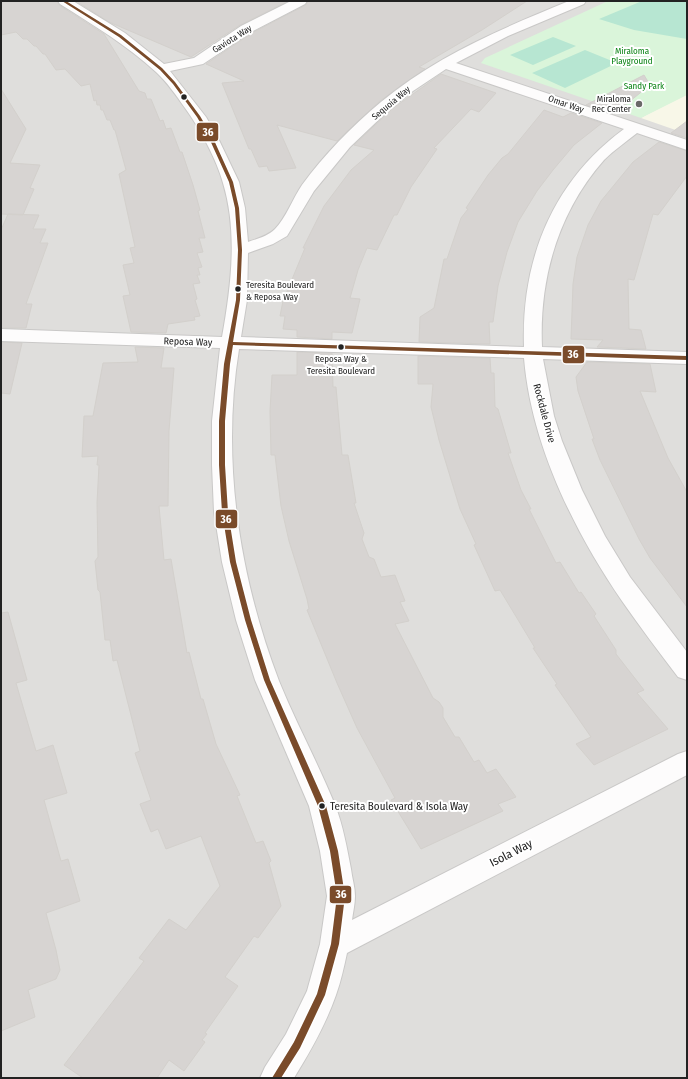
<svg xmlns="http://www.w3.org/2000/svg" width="688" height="1079" font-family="'Fira Sans Condensed',sans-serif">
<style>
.residential{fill:#dfdedc}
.education{fill:#f8f7e8}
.park{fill:#daf5da}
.pitch{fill:#b7e6d2}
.building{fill:#d7d4d2;stroke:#d3d0cc}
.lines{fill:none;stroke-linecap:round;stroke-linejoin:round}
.minor-casing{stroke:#c9c8c7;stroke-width:2}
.minor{fill:#fdfcfc;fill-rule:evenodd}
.bus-1-casing{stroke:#fff;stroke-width:3}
.bus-1{fill:#7a4b2a;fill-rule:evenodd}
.bus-dot{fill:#222;stroke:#fff;stroke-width:1.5}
.poi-dot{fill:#6a6968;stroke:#fff;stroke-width:1.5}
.labels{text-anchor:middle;stroke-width:4;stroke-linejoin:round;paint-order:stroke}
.far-street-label{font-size:9px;fill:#222;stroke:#fff}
.far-park-label{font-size:9px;fill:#0c8416;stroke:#fff}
.far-poi-label{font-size:9px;fill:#222;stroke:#fff;text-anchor:end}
.bus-label{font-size:9px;fill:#222;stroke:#fff;text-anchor:start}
.street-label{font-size:10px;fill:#222;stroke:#fff}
.near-bus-label{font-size:11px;fill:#222;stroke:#fff;text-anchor:start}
.near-street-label{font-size:12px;fill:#222;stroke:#fff}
.line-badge{stroke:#fff;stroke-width:1.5}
.badge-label{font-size:11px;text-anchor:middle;font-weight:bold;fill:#fff}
</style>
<rect width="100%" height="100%" fill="#f0eeeb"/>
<!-- residential -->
<path class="residential" d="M1,1H687V1078H1Z"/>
<!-- education -->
<path class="education" d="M687,94V134L641,118L646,115Z"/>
<!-- park -->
<path class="park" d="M608,1H687V95L641,118L481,63L485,58Z"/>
<!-- pitch -->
<path class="pitch" d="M642,1H687V39L634,30L599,19Z
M553,37L576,46L533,65L510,55Z
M585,50L617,63L565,88L532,73Z"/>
<!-- building -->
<path class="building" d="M1,1H57L59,5L104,34L139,91L145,93L147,99H151L160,121L163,120L166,129L171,128L180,152H182L193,185L200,210L198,211L205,238H199L203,252L197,253L202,267L198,268L200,275H197L200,283L193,284L197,299L195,300L200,316L194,317L195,320L168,324L166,333L131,332L123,296L130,295L123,265L134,263L130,248L135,247L119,174L126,170L115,130H114L110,120H107L103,110H101L100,105H97L96,100L94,101L90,84L81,86L65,69L56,70L45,54H43L36,46H34L27,39H23L16,32L1,35Z
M76,1H288L240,25L191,57L109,22Z
M308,1H527L482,30L419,67L425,69L380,101L337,141L277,125L296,168L269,171L267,166L259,167L251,149H249L222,83L244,81L206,64L252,33L306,5Z
M441,74L496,93L479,112L471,109L434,148L437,149L411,187L397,215H394L377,250L367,248L358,270L350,298L360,299L352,333L332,332V339L297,337V330L283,329L285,316H280L283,301L305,248H303L324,206L351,170L374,150L354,145L392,109Z
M644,75L650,85L614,114L586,105Z
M1,89L26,129L10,163L40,165L30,188L34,189L23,215L1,214Z
M544,110L563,117L571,113L602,123L574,145L553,170L537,191L518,222L507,252L498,286L493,322H489L490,344L419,342L420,317L434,308L444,259H447L461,218L468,209L466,208L488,175L502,158L508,154Z
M687,121V138L671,133Z
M659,142L687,151V176L658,215L653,214L634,280L628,279L629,329L641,330L646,349L597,347L603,340L571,339L573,284L577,257L588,225L601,201L633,162Z
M8,214L39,215L33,229H46L40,243H48L26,304H32L26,328H1V230Z
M1,342L22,343L10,394L1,393Z
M135,347L164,348L161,368H174L169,431L168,506H159L164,560L171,559L187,653L189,652L201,699H203L216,744L240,795L237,796L256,843L263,841L271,861L269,863L281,906L258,938L254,936L225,977L238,986L205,1033L207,1034L202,1040L205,1042L184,1071L169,1060L157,1078H83L64,1065L144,961L139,958L169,919L186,930L220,886L201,836L166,849L158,829L151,832L140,804L151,800L135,753L140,751L117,660L113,661L110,640H105L100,592L98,590L95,561L98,557L97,503L99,465H97L98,456L82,457L84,416H93L103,363L138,362Z
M297,352L332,353L333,387H336L342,455H348L356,503H354L364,533L362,539L369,557L374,559L381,577L395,575L405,601L400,602L409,621L395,624L433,698L439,702L443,708V717L455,737H459L474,762L479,760L487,773L496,769L516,797L498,804L503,811L421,849L391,800L395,798L357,728L337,683L307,610L309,609L307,599L289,541L281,506L275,455H271L270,411L272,375H297Z
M418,356L490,358L491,373H494L495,407L498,409L511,453H508L521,490L531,509H529L556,563L560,562L579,593L581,592L596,614L594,616L616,650V654L644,690L637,693L668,729L594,765L576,744L591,737L555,685L557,684L533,648H535L500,590L495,591L474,545L476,544L460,509L439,440L431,407L433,384H418Z
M587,362L650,364L656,392L640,391L668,458L687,492V607L650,558L639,539L600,460L592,439H594L578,391L576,377Z
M8,612L27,680L16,683L36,751L53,745L67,793L44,800L61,861L68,859L80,901L46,913L56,950L60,970L56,979L28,990L35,1017L1,1031V613Z"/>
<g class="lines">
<defs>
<path id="minor" d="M58,1H73L125,33L164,64L194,58L241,26L291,1H307L305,4L251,32L203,64L170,71L206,117L218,138L239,182L245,208L248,242C257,239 268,236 275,229C286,218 293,198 302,185C324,155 352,126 381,102C436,56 503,28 569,1H586L584,4L508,36L456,63L687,140V150L637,133C626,142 614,150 604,160C558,212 539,279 542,347L687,352V364L543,359L554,416L562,441L582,490L605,536L630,577L687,652V680L678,677C659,652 640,627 622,601C574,531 531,444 524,358L239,349C221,460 239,576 279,681C296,723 318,763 335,805C343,825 347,848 351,869C352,878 355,887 355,896C355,904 353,912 352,920L678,754L687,751V775L347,953C344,967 341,981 336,995C326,1024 310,1052 294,1078H260L265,1067L286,1034L307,991L320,944L327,896L320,851L309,806L255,680L236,620L222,562L214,512L212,465V421L220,348L1,341V329L222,337C231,287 238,232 223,183C217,160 199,127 185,108C176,95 167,82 156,72C127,45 93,25 60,4ZM446,69L624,129C553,181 521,259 524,347L241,337L247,300L248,253L273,244L287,236L314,191L350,147L391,108L413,91Z"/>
</defs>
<!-- minor casing -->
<use href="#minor" class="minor-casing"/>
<!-- minor -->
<use href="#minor" class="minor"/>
<defs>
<path id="bus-1" d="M62,1H66L121,35L162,68L175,82L200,116L213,138L233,182L239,208L242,250L240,300L233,342L687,356V360L233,345L230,364L225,421V465L228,512L236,562L251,620L270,680L326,806L338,851L345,896L339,944L325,995L300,1048L281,1078H272L294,1042L317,994L331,944L337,896L330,851L318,806L264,680L245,620L230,562L222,512L219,465V421L224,364L236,300L238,250L235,208L229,182L209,138L197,117L173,84L160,70L119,37Z"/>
</defs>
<!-- bus-1 casing -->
<use href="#bus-1" class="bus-1-casing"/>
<!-- bus-1 -->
<use href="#bus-1" class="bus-1"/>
</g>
<!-- markers -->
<g class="bus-dot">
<circle cx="184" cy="97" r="3.5"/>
<circle cx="238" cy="289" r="3.5"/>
<circle cx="341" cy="347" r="3.5"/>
<circle cx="322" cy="806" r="3.5"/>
</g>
<circle class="poi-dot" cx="639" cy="104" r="4"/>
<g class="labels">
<!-- far-street labels -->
<g class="far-street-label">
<text transform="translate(232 39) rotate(-32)" y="3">Gaviota Way</text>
<text transform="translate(391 103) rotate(-40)" y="3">Sequoia Way</text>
<text transform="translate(566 104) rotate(19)" y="3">Omar Way</text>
</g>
<!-- far-park labels -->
<g class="far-park-label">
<text x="632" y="54">Miraloma<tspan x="632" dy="10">Playground</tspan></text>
<text x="644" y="89">Sandy Park</text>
</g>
<!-- far-poi labels -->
<g class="far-poi-label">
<text x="631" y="102">Miraloma<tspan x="631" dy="10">Rec Center</tspan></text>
</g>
<!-- bus labels -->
<g class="bus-label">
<text x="246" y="288">Teresita Boulevard<tspan x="246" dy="12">&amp; Reposa Way</tspan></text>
<text x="341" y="362" text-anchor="middle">Reposa Way &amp;<tspan x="341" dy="12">Teresita Boulevard</tspan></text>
</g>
<!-- street labels -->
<g class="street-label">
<text transform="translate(188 341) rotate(2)" y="4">Reposa Way</text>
<text transform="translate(545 413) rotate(75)" y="4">Rockdale Drive</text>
</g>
<!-- near-bus labels -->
<g class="near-bus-label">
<text x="330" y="810">Teresita Boulevard &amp; Isola Way</text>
</g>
<!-- near-street labels -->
<g class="near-street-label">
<text transform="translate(511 853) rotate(-27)" y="4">Isola Way</text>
</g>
</g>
<g class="line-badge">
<rect x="196" y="122" width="23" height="20" rx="4" fill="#7a4b2a"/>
<rect x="562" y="345" width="23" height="19" rx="4" fill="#7a4b2a"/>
<rect x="215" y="509" width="23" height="20" rx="4" fill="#7a4b2a"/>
<rect x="329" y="885" width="23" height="19" rx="4" fill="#7a4b2a"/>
</g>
<g class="badge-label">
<text x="208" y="136">36</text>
<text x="573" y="358">36</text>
<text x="226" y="523">36</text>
<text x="341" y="898">36</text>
</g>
<!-- border -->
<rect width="688" height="1079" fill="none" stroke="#222222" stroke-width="4"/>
</svg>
